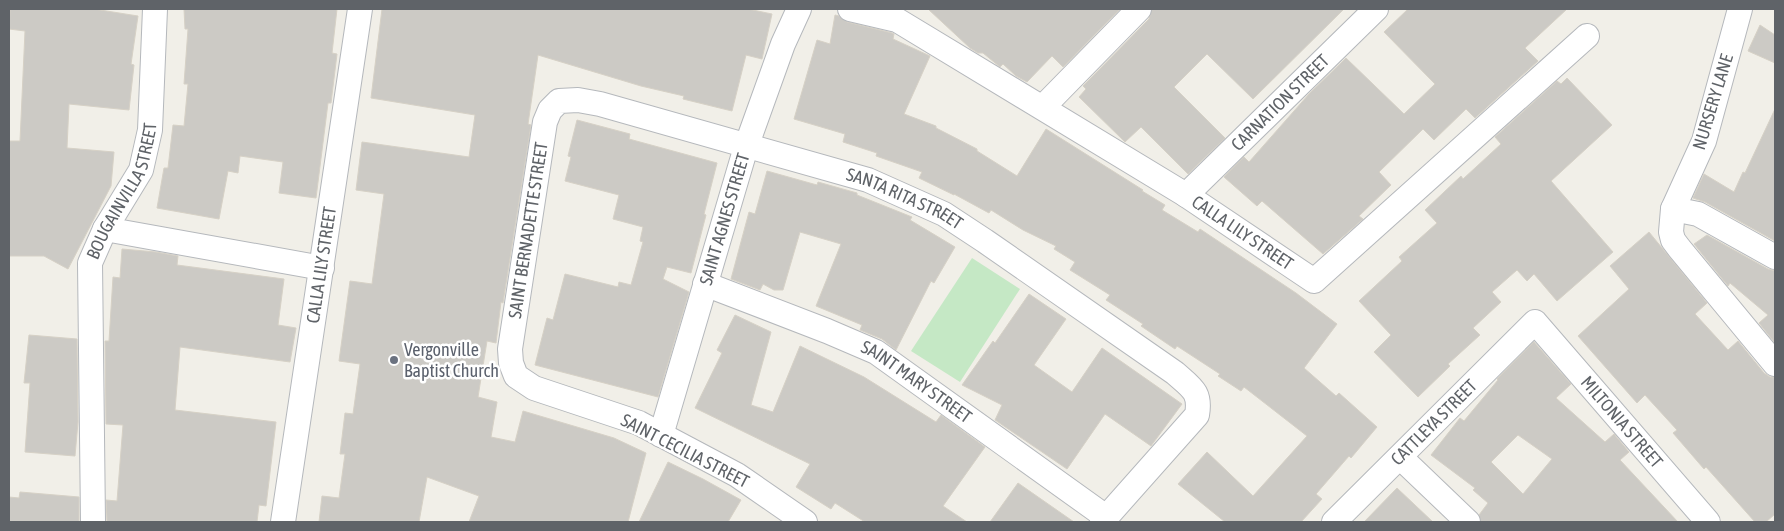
<svg xmlns="http://www.w3.org/2000/svg" width="1784" height="531" font-family="'Asap Condensed',sans-serif">
<style>
.green{fill:#c5e8c5}
.building{fill:#cccac5;stroke:#d6d1c6;fill-rule:evenodd}
.lines{fill:none;stroke-linecap:round;stroke-linejoin:round}
.minor-casing{stroke:#b5b8bc;stroke-width:26}
.minor{stroke:#fff;stroke-width:24}
.worship-dot{fill:#6b7280;stroke:#fff;stroke-width:2}
.labels{text-anchor:middle;stroke-width:5;stroke-linejoin:round;paint-order:stroke}
.street-label{font-size:18px;fill:#5f6368;stroke:#fff}
.worship-label{font-size:18px;fill:#5b616d;stroke:#fff;text-anchor:start}
</style>
<rect width="100%" height="100%" fill="#f1efe8"/>
<!-- green -->
<path class="green" d="M972,258L1020,289L960,382L911,351Z"/>
<!-- building -->
<path class="building" d="M10,9H94L138,16L131,64L134,65L129,110L69,104L67,148L114,152L111,186L68,269L44,256H9V141H20L25,31L9,29Z
M184,9H337L332,53L337,54L331,103H328L316,198L279,193L283,162L240,156L238,173L228,171L219,219L157,208L164,168H168L173,125L184,126L188,84H184L188,29H185Z
M382,9H748L772,14L762,59L746,55L732,111L683,99L684,96L641,86L538,55L528,124L531,125L503,303L501,302L496,343L487,341L478,397L497,402L491,437L515,442L523,411L614,438L646,453L628,522H469L479,496L427,477L419,522H319L322,496L339,498L345,454H340L345,413L353,414L360,364L339,361L350,281L372,284L384,194L356,190L362,142L469,157L475,115L371,98Z
M928,9H1120L1063,67L1052,56L1027,82L1016,76L1003,64L1000,67L983,53H978L970,48Z
M1152,9H1344L1253,99L1207,54L1174,87L1225,138L1188,174L1141,127L1125,142L1079,97L1086,89L1083,86L1149,19Z
M1408,9H1567L1525,48L1538,61L1475,118L1466,109L1434,140L1423,129L1379,172L1391,185L1359,216L1363,219L1323,254L1262,201L1257,206L1224,177L1244,157L1249,162L1309,94L1346,58L1404,114L1435,84L1384,32Z
M835,15L839,16L847,22L892,33L894,34L893,39L930,56L904,114L936,126V128L977,149V151L1017,176L1046,129L1143,190L1142,191L1165,205L1162,210L1198,232L1200,229L1296,293L1337,324L1304,368L1336,396L1339,393L1377,427L1351,458L1349,456L1316,494L1322,499L1301,522H1225L1178,484L1207,452L1253,496L1307,436L1244,387L1241,391L1218,376L1220,374L1177,346L1175,349L1141,326L1143,324L1106,300L1110,295L1070,270L1075,262L1054,249L1056,246L1023,230L991,210L989,213L954,194V195L919,178L922,172L876,156L877,153L843,142L845,134L794,119L817,40L830,44Z
M1760,25L1775,35V63L1748,51Z
M1567,78L1612,125L1551,181L1613,252L1557,301L1534,274L1527,281L1517,270L1492,292L1501,302L1473,328L1480,335L1448,364L1450,366L1418,397L1374,352L1391,335L1359,301L1402,261L1399,257L1437,223L1425,210L1461,176L1463,179L1501,144L1495,137L1557,81L1561,84Z
M1775,109V241L1705,202L1693,198L1704,174L1734,192L1743,172L1745,173Z
M577,120L630,134L629,139L717,163L704,214L706,215L691,273L667,267L663,279L689,292L658,397L535,365L547,318L553,320L565,274L618,287L619,282L631,285L643,242L640,241L643,227L613,219L619,195L565,181L571,157L568,156Z
M767,171L817,185L818,182L857,193V195L912,217L910,220L955,247L934,283L931,281L896,350L882,339L860,330L862,325L816,306L841,244L800,232L783,290H774L763,284L760,290L731,279L749,212L755,214Z
M1649,232L1707,303L1695,314L1728,350L1738,341L1764,373L1770,377H1775V514L1766,522H1755L1706,467L1704,469L1673,433L1677,430L1645,395L1637,403L1578,336L1629,289L1610,266Z
M1707,235L1768,269L1775,271V343L1759,323L1768,315L1730,283L1728,286L1694,244Z
M122,249L156,252L178,256L177,265L284,279L278,325L296,328L290,362L180,347L175,410L276,422L266,506L259,505L257,522H107L106,500L117,501L123,425L106,424L105,341H109L113,277L120,278Z
M1029,294L1066,319L1034,365L1072,392L1102,348L1182,404L1151,446L1105,414L1067,469L995,420L1002,405L962,385L993,341L995,343Z
M735,315L771,332L751,405L773,412L800,346L864,377L936,422L941,415L985,447L943,506L967,522H865L835,503L831,509L796,487L810,464L695,408L722,353L717,350Z
M29,335L77,339L78,422L75,456L25,452L30,383H24Z
M1534,342L1571,384L1556,398L1605,442L1614,434L1629,452L1620,460L1678,522H1481L1479,515L1488,503L1473,490L1475,488L1431,455L1460,418L1464,421L1498,380L1497,379ZM1518,435L1552,459L1523,494L1491,462Z
M668,462L703,479L741,500L728,522H639Z
M1018,483L1074,522H990Z
M1397,488L1433,522H1364Z
M20,492L79,497V522H9V497L19,498Z"/>
<g class="lines">
<defs>
<g id="minor">
<path id="s1" d="M850,9L897,20L1186,195L1314,281L1587,36"/>
<path d="M1740,9L1704,141L1673,209L1671,232L1673,240L1679,248L1775,364"/>
<path d="M1043,107L1139,9"/>
<path id="s2" d="M1186,195L1376,9"/>
<path d="M1673,209L1698,214L1775,257"/>
<path d="M105,229L322,268"/>
<path id="s3" d="M705,284L827,331L876,352L1106,517"/>
<path id="s4" d="M661,435L746,147L783,44L799,9"/>
<path d="M1400,457L1468,522"/>
<path id="s5" d="M93,522L90,263L105,229L141,170L150,130L155,9"/>
<path id="s6" d="M283,522L360,9"/>
<path id="s7" d="M805,522L737,475L639,423L534,388L516,376L511,363L510,349L545,122L550,110L559,101L578,100L600,104L868,180L944,214L985,241L1175,373C1192,388 1201,392 1197,415L1102,522"/>
<path id="s8" d="M1334,522L1535,322L1708,522"/>
</g>
</defs>
<!-- minor casing -->
<use href="#minor" class="minor-casing"/>
<!-- minor -->
<use href="#minor" class="minor"/>
</g>
<!-- markers -->
<circle class="worship-dot" cx="394" cy="360" r="5"/>
<g class="labels">
<!-- street labels -->
<g class="street-label">
<text dy="6" stroke="none"><textPath href="#s2" startOffset="132">CARNATION STREET</textPath></text>
<text transform="translate(1713 102) rotate(-73)" y="6">NURSERY LANE</text>
<text dy="6" stroke="none"><textPath href="#s5" startOffset="339">BOUGAINVILLA STREET</textPath></text>
<text dy="6" stroke="none"><textPath href="#s7" startOffset="970">SANTA RITA STREET</textPath></text>
<text dy="6" stroke="none"><textPath href="#s4" startOffset="225">SAINT AGNES STREET</textPath></text>
<text dy="6" stroke="none"><textPath href="#s7" startOffset="474">SAINT BERNADETTE STREET</textPath></text>
<text dy="6" stroke="none"><textPath href="#s1" startOffset="454">CALLA LILY STREET</textPath></text>
<text dy="6" stroke="none"><textPath href="#s6" startOffset="260">CALLA LILY STREET</textPath></text>
<text dy="6" stroke="none"><textPath href="#s3" startOffset="234">SAINT MARY STREET</textPath></text>
<text dy="6" stroke="none"><textPath href="#s8" startOffset="141">CATTLEYA STREET</textPath></text>
<text dy="6" stroke="none"><textPath href="#s8" startOffset="416">MILTONIA STREET</textPath></text>
<text transform="translate(685 451) rotate(27)" y="6">SAINT CECILIA STREET</text>
</g>
<!-- worship labels -->
<g class="worship-label">
<text x="404" y="356">Vergonville<tspan x="404" dy="21">Baptist Church</tspan></text>
</g>
</g>
<!-- border -->
<rect width="1784" height="531" fill="none" stroke="#5f6368" stroke-width="20"/>
</svg>
